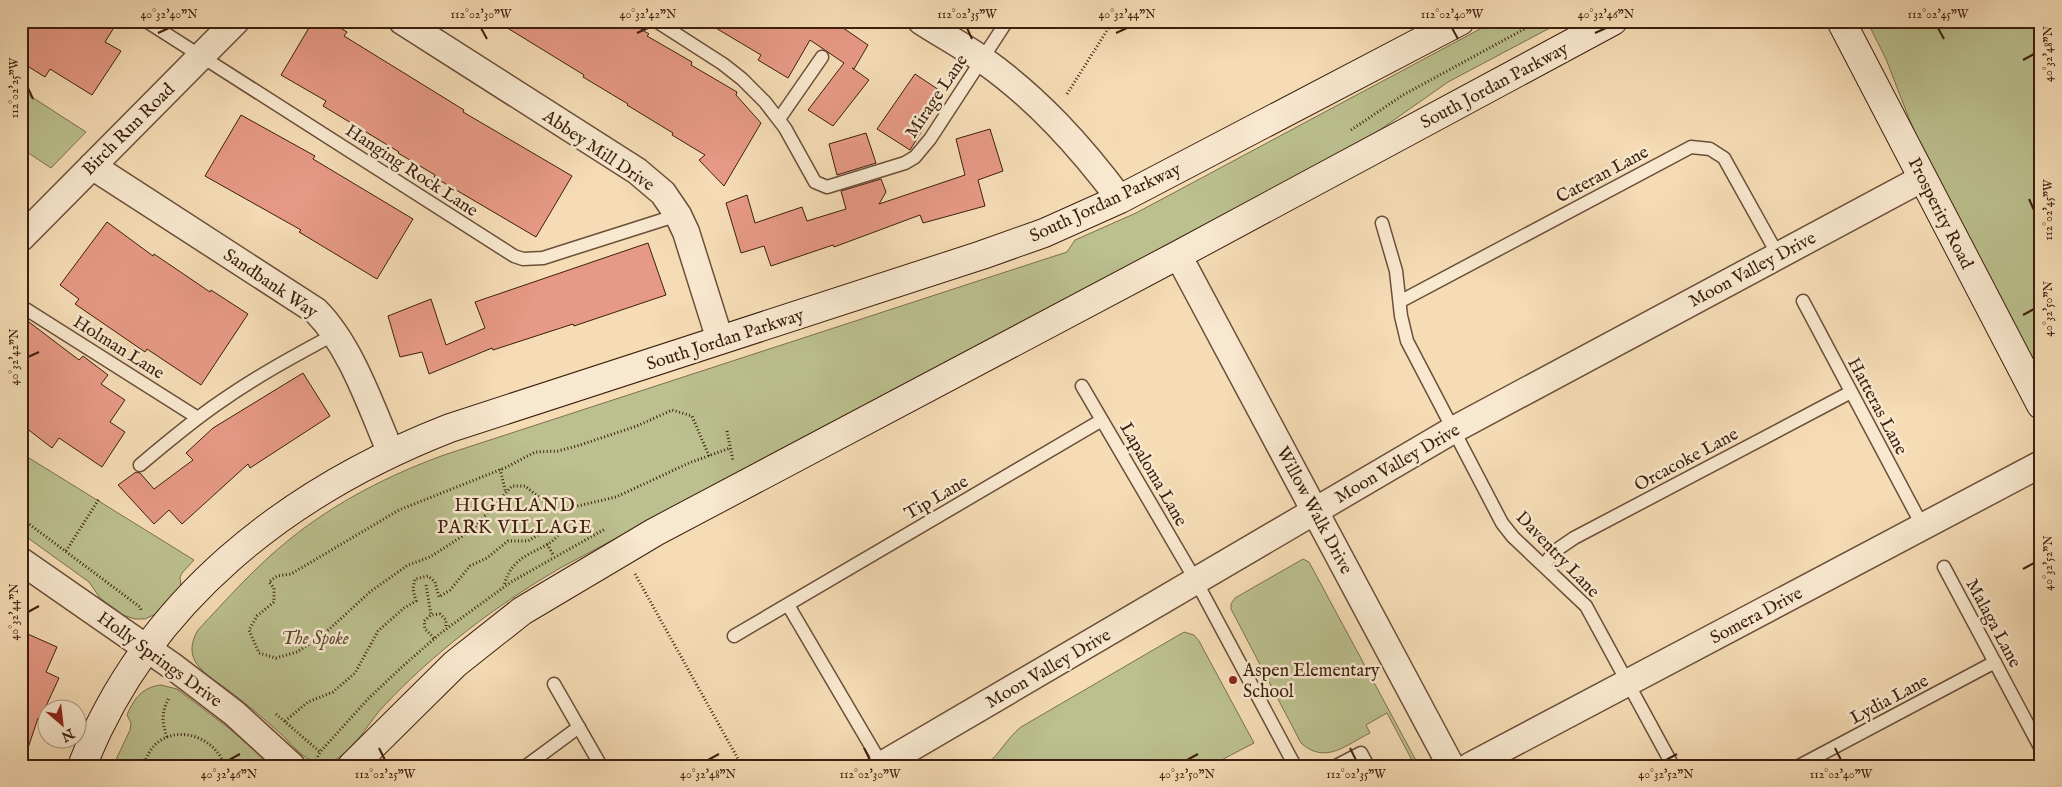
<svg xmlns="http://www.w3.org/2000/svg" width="2062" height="787" font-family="'IM FELL English',serif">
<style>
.green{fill:#bbc08e;stroke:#7c704e}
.building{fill:#e69984;stroke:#3d1f0e}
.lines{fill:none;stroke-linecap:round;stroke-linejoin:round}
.lane-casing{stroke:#6b4e38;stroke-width:15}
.street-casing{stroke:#6b4e38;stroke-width:29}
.secondary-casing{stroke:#3d1f0e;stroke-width:30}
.path{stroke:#3d1f0e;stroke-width:3;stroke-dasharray:1 2.5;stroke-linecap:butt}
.lane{stroke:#f8e8cf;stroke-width:12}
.street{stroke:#f8e8cf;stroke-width:26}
.secondary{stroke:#f8e8cf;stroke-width:28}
.ticks{fill:none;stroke:#3d1f0e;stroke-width:2}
.poi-dot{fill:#8f2418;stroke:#f8e8cf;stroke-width:2}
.labels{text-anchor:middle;stroke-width:5;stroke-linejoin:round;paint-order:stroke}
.street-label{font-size:18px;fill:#3d1f0e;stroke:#f8e8cf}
.park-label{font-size:18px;font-style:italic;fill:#5c472e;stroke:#f8e8cf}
.poi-label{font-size:18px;fill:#3d1f0e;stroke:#f8e8cf;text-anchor:start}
.neighbourhood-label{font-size:19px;letter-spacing:1px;fill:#3d1f0e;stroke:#f8e8cf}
.neatline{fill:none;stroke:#3d1f0e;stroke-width:2}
.ticks-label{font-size:12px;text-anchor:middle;fill:#3d1f0e}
</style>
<rect width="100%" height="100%" fill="#f5dcb5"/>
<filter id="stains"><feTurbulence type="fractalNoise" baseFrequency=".004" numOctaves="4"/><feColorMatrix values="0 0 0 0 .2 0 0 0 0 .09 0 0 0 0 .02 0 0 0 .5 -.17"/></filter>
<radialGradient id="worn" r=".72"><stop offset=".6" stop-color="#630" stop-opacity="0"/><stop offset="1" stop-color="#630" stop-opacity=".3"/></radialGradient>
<!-- green -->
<path class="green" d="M1495,21H1563L1448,82L1364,141L562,567C495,606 434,652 381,709C365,727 345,767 318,763C303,760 290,742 280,733C262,717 243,701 224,687C203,672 181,659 198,630C227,599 256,566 290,539C336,502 389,475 444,455L1067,252L1075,240L1136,213Z
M1867,21H2041V381L1924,152L1910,121L1886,59Z
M21,90L86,132L51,168L21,148Z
M21,453L194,560L182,573L180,577L181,587L160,612L145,619H135L123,615L100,598L89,582L21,533Z
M1303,559L1309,562L1419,766H1415L1387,713L1366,725L1370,733C1346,745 1325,765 1301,743L1231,609V604L1235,598Z
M1184,632L1194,635L1199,641L1254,743L1210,766H985C999,755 1007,738 1021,727Z
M161,685L177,689L230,729L272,766H113L130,730L131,723L127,715C134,698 143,687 161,685Z"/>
<!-- building -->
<path class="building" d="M29,21H118L105,42L121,51L92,95L50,69L45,77L21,62V33Z
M313,21H329L347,32L344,36L464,110L463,112L572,176L536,237L434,177L435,175L398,153L399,152L323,106L326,101L281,75Z
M496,21H628L649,34L647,36L692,62L691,65L737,92L736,95L761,123L724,186L699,160L705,155L672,135L673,133L627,105L628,104L583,77L584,75Z
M704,21H833L868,45L854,69L852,68L869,80L833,126L808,110L844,63L810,40L788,78L758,60L761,55Z
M915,74L945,94L910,150L877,129Z
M241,115L315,156L313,159L413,219L377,279L299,232L301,230L205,176Z
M990,129L1003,171L978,180L985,206L923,223L920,215L834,247L833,245L771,266L764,246L741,253L726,203L747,195L755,223L802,207L807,221L846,209L841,191L881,179L886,192L879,204L965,175L956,139Z
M866,133L876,163L837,175L829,144Z
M107,222L153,256L154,254L210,292L211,290L248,314L201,385L147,349L145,352L75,304L79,299L60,285Z
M648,243L666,295L574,326L573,324L493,350L492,348L429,374L422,352L400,357L388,316L431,299L446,345L485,328L475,302Z
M21,316L79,360L83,356L108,375L101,384L125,400L110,422L125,432L102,467L59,438L52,448L21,424Z
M303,373L330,416L250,468L248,464L182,524L169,510L154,524L118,485L136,472L140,473L154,489L193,460L186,453L213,428Z
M21,631L57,647L46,672L59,678L40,719L38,718L25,757L21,756Z"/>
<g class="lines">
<defs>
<path id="lane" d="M146,21L514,256L523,259L543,258L678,215
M656,21L723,64L742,79L765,102L785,128L815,182L827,187L905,163L915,157L930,139L1007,21
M779,119L822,57
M1382,223L1396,271L1401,316L1407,341L1502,523L1513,537L1586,606L1673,766
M1401,301L1691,147L1710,149L1724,158L1778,255
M1803,301L1923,527
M21,306L198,418
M1082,386L1196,581L1295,766
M140,465C166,443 192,421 220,402C257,376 296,355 335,334
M1544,565L1555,551L1574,538L1851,392
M1944,567L2041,749
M788,605L882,765
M734,636L1102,420
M554,684L601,766
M526,766L579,727
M1336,766L1361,753L1368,766
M1799,766L1995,662"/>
<path id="street" d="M402,21L637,171L663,193L678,215L686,232L720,340
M921,21C941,34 963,46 983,60C1037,98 1080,146 1120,199
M92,166L316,311C351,346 371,407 391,453
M21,238L236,21
M1178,255L1451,766
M21,561L175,668L234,713L292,766
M880,766L1453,430L1923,178
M1470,766L2041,464"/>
<path id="secondary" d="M1841,21L2041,405
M82,766C147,600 288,491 450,428L982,255L1044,233L1120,199L1460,21
M352,766L455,664L522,611L655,532L1178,255L1613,21"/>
</defs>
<!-- lane casing -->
<use href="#lane" class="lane-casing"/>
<!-- street casing -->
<use href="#street" class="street-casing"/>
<!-- secondary casing -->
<use href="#secondary" class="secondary-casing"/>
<!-- path -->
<path class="path" d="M1067,94L1113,21
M1351,130L1403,95L1539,21
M727,431L733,461
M709,456L692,416L672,410L637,426L577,446L558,451L535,452L507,467L399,510L291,574L277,576L269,582L274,588V602L257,616L249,630L259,653L276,658L297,652L324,634L371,591L408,565L430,557L472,530L512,486H525L556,511L616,497L689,463L730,448
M500,469L506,493
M21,518L140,607L142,612
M547,544L554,556
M66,551L99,499
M635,574L742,766
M426,585L431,615
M434,638L425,629L424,621L431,615L440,614L446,620V628
M276,714L320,752
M285,721L308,702L333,692L355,673L378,631L404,608L416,601L413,589L415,579L428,576L435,582L439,597L450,590L470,566L487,558L508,541H528L555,525L561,528C554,554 513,546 504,586
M167,737C162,723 161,712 169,698
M316,760L320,752L368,699L404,665L442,632L511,582L605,529
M144,766C154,721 211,727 225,766"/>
<!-- lane -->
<use href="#lane" class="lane"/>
<!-- street -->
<use href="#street" class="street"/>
<!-- secondary -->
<use href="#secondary" class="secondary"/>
</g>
<!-- ticks -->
<path class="ticks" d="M481,28L487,39M967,28L972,39M1452,28L1458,39M1938,28L1944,39M158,33L169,28M637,33L648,28M1116,33L1127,28M1595,33L1606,28M2023,60L2034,54M28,88L33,99M2029,199L2034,210M2023,315L2034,309M28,357L39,352M2023,569L2034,563M28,612L39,606M379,748L385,760M864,748L870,760M1350,748L1356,760M1835,748L1841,760M229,760L240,754M708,760L719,754M1187,760L1198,754M1666,760L1677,754"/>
<!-- markers -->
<circle class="poi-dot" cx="1233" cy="680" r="5"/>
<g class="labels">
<!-- street labels -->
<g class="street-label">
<text transform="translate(1494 85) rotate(-28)" y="6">South Jordan Parkway</text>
<text transform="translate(936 96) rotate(-56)" y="6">Mirage Lane</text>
<text transform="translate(128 129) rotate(-45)" y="6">Birch Run Road</text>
<text transform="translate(599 150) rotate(34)" y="6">Abbey Mill Drive</text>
<text transform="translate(412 170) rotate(33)" y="6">Hanging Rock Lane</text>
<text transform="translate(1602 174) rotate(-28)" y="6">Cateran Lane</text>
<text transform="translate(1105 202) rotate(-25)" y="6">South Jordan Parkway</text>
<text transform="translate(1941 213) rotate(63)" y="6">Prosperity Road</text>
<text transform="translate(1752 269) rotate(-28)" y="6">Moon Valley Drive</text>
<text transform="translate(271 283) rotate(34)" y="6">Sandbank Way</text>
<text transform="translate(725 339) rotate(-18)" y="6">South Jordan Parkway</text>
<text transform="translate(119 347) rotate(32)" y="6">Holman Lane</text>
<text transform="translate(1878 406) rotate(62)" y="6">Hatteras Lane</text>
<text transform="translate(1686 459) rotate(-28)" y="6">Orcacoke Lane</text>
<text transform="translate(1397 463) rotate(-30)" y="6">Moon Valley Drive</text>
<text transform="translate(1154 474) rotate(60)" y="6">Lapaloma Lane</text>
<text transform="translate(936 497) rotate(-30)" y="6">Tip Lane</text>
<text transform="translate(1315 510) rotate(62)" y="6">Willow Walk Drive</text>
<text transform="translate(1558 554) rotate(46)" y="6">Daventry Lane</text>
<text transform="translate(1756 615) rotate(-28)" y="6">Somera Drive</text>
<text transform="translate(1994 623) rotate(62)" y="6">Malaga Lane</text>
<text transform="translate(160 659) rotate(36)" y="6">Holly Springs Drive</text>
<text transform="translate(1048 668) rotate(-30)" y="6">Moon Valley Drive</text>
<text transform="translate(1889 699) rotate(-28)" y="6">Lydia Lane</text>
</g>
<!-- park labels -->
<g class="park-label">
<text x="315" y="644">The Spoke</text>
</g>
<!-- poi labels -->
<g class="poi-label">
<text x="1243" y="676">Aspen Elementary<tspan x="1243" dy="21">School</tspan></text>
</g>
<!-- neighbourhood labels -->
<g class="neighbourhood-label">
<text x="515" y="511">HIGHLAND<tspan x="515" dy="22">PARK VILLAGE</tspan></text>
</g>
</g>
<!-- margin -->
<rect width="2062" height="787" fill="none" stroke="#f5dcb5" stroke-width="55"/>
<!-- north arrow -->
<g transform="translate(62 724) rotate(152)"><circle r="24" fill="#f8e8cf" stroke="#ad9882"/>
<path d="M0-4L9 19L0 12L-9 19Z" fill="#8f2418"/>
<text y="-8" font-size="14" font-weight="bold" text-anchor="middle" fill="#3d1f0e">N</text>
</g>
<rect x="28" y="28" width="2006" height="732" class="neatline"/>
<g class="ticks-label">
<text x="169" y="18">40°32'40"N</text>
<text x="481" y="18">112°02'30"W</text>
<text x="648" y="18">40°32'42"N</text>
<text x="967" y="18">112°02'35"W</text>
<text x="1127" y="18">40°32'44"N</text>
<text x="1452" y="18">112°02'40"W</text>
<text x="1606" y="18">40°32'46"N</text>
<text x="1938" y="18">112°02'45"W</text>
<text transform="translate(2048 54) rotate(-90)" y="4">40°32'48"N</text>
<text transform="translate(14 88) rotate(-90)" y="4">112°02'25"W</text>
<text transform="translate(2048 210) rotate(-90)" y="4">112°02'45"W</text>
<text transform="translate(2048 309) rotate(-90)" y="4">40°32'50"N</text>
<text transform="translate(14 357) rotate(-90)" y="4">40°32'42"N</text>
<text transform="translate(2048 563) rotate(-90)" y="4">40°32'52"N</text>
<text transform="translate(14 612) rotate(-90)" y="4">40°32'44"N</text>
<text x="229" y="778">40°32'46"N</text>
<text x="385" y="778">112°02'25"W</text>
<text x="708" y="778">40°32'48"N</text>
<text x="870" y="778">112°02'30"W</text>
<text x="1187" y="778">40°32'50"N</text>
<text x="1356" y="778">112°02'35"W</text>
<text x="1666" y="778">40°32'52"N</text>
<text x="1841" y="778">112°02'40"W</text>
</g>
<rect width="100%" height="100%" filter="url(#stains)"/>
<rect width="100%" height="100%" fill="url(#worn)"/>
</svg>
